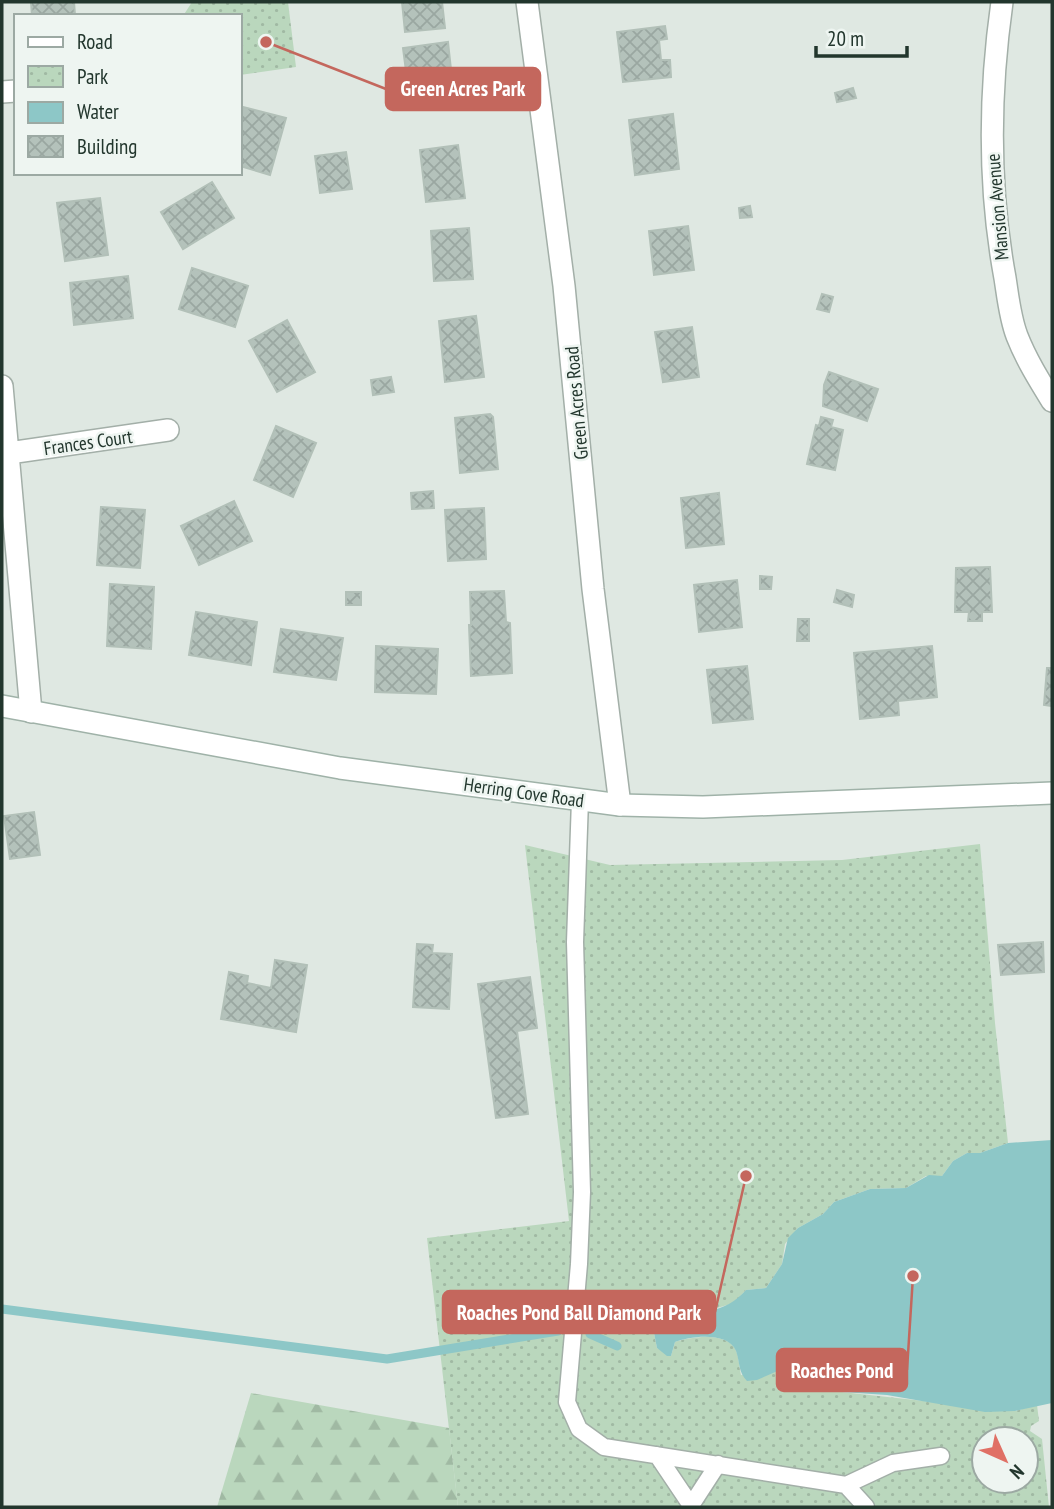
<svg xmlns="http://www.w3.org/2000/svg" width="1054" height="1509" font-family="'PT Sans Narrow',sans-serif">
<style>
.forest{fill:url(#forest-firs)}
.park{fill:url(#park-dots);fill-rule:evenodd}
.water{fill:#8dc7c7}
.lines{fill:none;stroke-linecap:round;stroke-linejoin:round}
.stream{stroke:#8dc7c7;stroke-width:9}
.building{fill:url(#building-cross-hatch);stroke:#b2c0b8;stroke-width:2}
.service-casing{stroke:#a3afa8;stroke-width:19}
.minor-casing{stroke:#a3afa8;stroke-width:24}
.secondary-casing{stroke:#9fb2a8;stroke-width:24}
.service{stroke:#fff;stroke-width:16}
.minor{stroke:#fff;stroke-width:21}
.secondary{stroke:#fff;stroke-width:21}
.labels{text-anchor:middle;stroke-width:5;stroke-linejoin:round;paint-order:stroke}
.street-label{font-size:19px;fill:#22362d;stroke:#eef5f1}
.leader{fill:none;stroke:#c4675d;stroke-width:2.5}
.callout-dot{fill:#c4675d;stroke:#eef5f1;stroke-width:2.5}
.callout{fill:#c4675d;stroke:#c4675d;stroke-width:2.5}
.callout-label{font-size:21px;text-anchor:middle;font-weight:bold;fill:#fff}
</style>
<defs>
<pattern id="forest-firs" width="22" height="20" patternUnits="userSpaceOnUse" patternTransform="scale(1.75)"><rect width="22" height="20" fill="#bad7bd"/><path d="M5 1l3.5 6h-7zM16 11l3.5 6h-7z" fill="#a0b9a3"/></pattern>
<pattern id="park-dots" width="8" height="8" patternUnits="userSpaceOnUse" patternTransform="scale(1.75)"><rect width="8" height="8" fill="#bad7bd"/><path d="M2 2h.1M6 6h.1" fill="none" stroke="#a0b9a3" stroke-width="1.8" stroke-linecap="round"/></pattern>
<pattern id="building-cross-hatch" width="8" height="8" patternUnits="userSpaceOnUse" patternTransform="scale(1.75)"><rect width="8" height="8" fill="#b4c2bb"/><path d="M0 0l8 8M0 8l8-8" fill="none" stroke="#9aa7a1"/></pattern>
</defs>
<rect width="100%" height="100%" fill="#dfe8e2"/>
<!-- forest -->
<path class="forest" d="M251,1393L449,1428L458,1507H217Z"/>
<!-- park -->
<path class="park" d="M192,2H288L296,67L240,75V16H183Z
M980,844L995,1023L1008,1143L980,1153H967L953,1161L942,1176H926L906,1188L870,1189L834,1202L823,1214L798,1228L785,1244L782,1264L766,1288L746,1290L734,1303L707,1311H691L674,1303L639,1320L654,1333L657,1348L671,1356L675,1342C689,1337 724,1332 734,1347C739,1354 739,1367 741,1375L789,1366L794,1367L805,1380L842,1392L1015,1411L1037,1405L1039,1421L1031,1426L1030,1431L1042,1439L1049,1507H458L427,1238L569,1221L525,845L610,865L842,860ZM984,1439H1026V1481H984Z"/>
<!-- water -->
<path class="water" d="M1052,1140V1403L1015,1411L985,1412L887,1395L842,1392L810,1384L794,1367L789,1366L757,1380L747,1381C738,1372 740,1362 736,1351C728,1331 690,1336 675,1342L671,1356H667L657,1348L654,1333L639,1320C642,1307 663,1300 676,1304C688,1307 695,1313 708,1311C724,1308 735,1302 746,1290L766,1288L782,1264L788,1238L798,1228L823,1214L834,1202L870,1189L906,1188L929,1175L942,1176L953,1161L967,1153H980L1008,1143Z"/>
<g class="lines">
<!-- stream -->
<path class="stream" d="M2,1309L387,1359L558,1331
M590,1334L617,1346"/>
</g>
<!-- building -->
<path class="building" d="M31,2H74L75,15L32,16Z
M402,2H442L445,28L405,32Z
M665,26L667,39L659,40L661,60H670L671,77L623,82L617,32Z
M448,42L454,97L410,102L403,48Z
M853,88L856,98L837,102L835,93Z
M243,107L286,118L270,175L240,166V120Z
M673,114L679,169L635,175L629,120Z
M458,145L465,198L426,202L420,150Z
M346,152L352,189L320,193L315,156Z
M212,182L234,218L183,249L161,212Z
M100,198L108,255L65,261L57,203Z
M750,206L752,217L740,218L739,208Z
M688,226L694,270L654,275L649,231Z
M469,228L473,279L434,281L431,231Z
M192,268L248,286L235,327L179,309Z
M128,276L133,318L74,325L70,283Z
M822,294L833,297L829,312L817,309Z
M476,316L484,377L445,382L439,321Z
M287,320L315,372L277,392L249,341Z
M692,327L699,377L663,382L655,332Z
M829,372L878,389L867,421L823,406L824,385Z
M391,377L394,392L373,395L371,380Z
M490,414L493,417L498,469L460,473L455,418Z
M821,417L833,420L831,427L843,430L835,470L807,464L816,425L819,426Z
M276,426L316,443L293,497L254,480Z
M433,491L434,508L412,509L411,493Z
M719,493L724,544L686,548L681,498Z
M234,501L252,541L199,565L181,526Z
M101,507L145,510L140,568L97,565Z
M484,508L486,559L448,561L445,510Z
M990,567L992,612H982V621H968L969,612H955L956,568Z
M760,576L772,577L771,589H760Z
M737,580L742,627L699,632L694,585Z
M110,584L154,587L151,649L107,646Z
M837,590L854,595L852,607L834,602Z
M504,591L506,622L510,623L512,673L471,676L469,625H471L470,592Z
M346,592H361V605H346Z
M196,612L257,622L251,665L189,655Z
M798,619H809V641H797Z
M281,629L343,638L336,680L274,672Z
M376,646L438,649L436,694L375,692Z
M932,646L937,697L898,701L899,715L860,719L854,653Z
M747,666L753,719L713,723L707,670Z
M1047,668H1052V706L1044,705Z
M34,812L40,855L10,859L4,816Z
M1043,942L1044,972L1001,975L998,945Z
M417,944L433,945L432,953L452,954L449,1009L413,1007Z
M275,960L307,965L296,1032L221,1019L229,972L248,976L247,983L271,988Z
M530,977L537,1028L517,1031L528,1114L496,1118L478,984Z"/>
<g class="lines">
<defs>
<path id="service" d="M580,800L575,942L582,1192L579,1264L567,1402L579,1429L604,1447L846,1485L893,1463L941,1456
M657,1455L692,1507
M846,1485L866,1507
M692,1504L718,1464"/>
<path id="minor" d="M527,2L564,286L593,589L620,805
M1002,2C989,94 988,186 1005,278C1008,297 1010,318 1017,336C1026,359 1039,380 1052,401
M2,92L16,91
M2,386L31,712
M9,453L168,430"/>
<path id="secondary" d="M2,706L340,768L620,805L703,807L1052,793"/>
</defs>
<!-- service casing -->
<use href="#service" class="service-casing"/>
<!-- minor casing -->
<use href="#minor" class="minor-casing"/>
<!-- secondary casing -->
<use href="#secondary" class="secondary-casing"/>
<!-- service -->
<use href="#service" class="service"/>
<!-- minor -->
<use href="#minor" class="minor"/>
<!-- secondary -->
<use href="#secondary" class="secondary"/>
</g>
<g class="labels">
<!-- street labels -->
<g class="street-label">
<text transform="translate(997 207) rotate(-95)" y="7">Mansion Avenue</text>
<text transform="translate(576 403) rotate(-95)" y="7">Green Acres Road</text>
<text transform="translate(88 442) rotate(-8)" y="7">Frances Court</text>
<text transform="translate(524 792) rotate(8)" y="7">Herring Cove Road</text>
</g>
</g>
<!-- callouts -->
<path class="leader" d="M266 42L386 89M746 1176L715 1312M913 1276L907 1370"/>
<g class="callout-dot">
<circle cx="266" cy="42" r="7"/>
<circle cx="746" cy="1176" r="7"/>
<circle cx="913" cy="1276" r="7"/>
</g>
<g class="callout">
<rect x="386" y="68" width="154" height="42" rx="7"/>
<rect x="443" y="1291" width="272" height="42" rx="7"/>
<rect x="777" y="1349" width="130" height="42" rx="7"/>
</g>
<g class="callout-label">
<text x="463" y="96">Green Acres Park</text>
<text x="579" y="1320">Roaches Pond Ball Diamond Park</text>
<text x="842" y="1378">Roaches Pond</text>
</g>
<!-- border -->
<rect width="1054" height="1509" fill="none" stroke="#22362d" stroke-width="7"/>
<!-- legend -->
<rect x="14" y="14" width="228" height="161" fill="#eef5f1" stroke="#9ca9a3" stroke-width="2"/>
<rect x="28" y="37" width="35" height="10" fill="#ffffff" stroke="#9ca9a3" stroke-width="2"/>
<text x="77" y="49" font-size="21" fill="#22362d">Road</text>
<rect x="28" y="66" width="35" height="21" fill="url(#park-dots)" stroke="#9ca9a3" stroke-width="2"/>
<text x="77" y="84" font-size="21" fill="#22362d">Park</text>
<rect x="28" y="102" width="35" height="21" fill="#8dc7c7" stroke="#9ca9a3" stroke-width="2"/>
<text x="77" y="119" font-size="21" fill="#22362d">Water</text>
<rect x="28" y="136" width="35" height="21" fill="url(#building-cross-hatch)" stroke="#9ca9a3" stroke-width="2"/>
<text x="77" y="154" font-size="21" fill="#22362d">Building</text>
<!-- north arrow -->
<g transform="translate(1005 1460) rotate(135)"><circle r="33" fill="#eef5f1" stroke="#9ca9a3" stroke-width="2"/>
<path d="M0-5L12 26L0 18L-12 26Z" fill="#e07065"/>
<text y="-10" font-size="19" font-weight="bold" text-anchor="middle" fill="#22362d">N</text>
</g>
<!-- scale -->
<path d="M816 46v10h91v-10" fill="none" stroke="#22362d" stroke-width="3.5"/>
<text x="827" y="46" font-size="21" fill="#22362d" stroke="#eef5f1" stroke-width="5" paint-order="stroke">20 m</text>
</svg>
